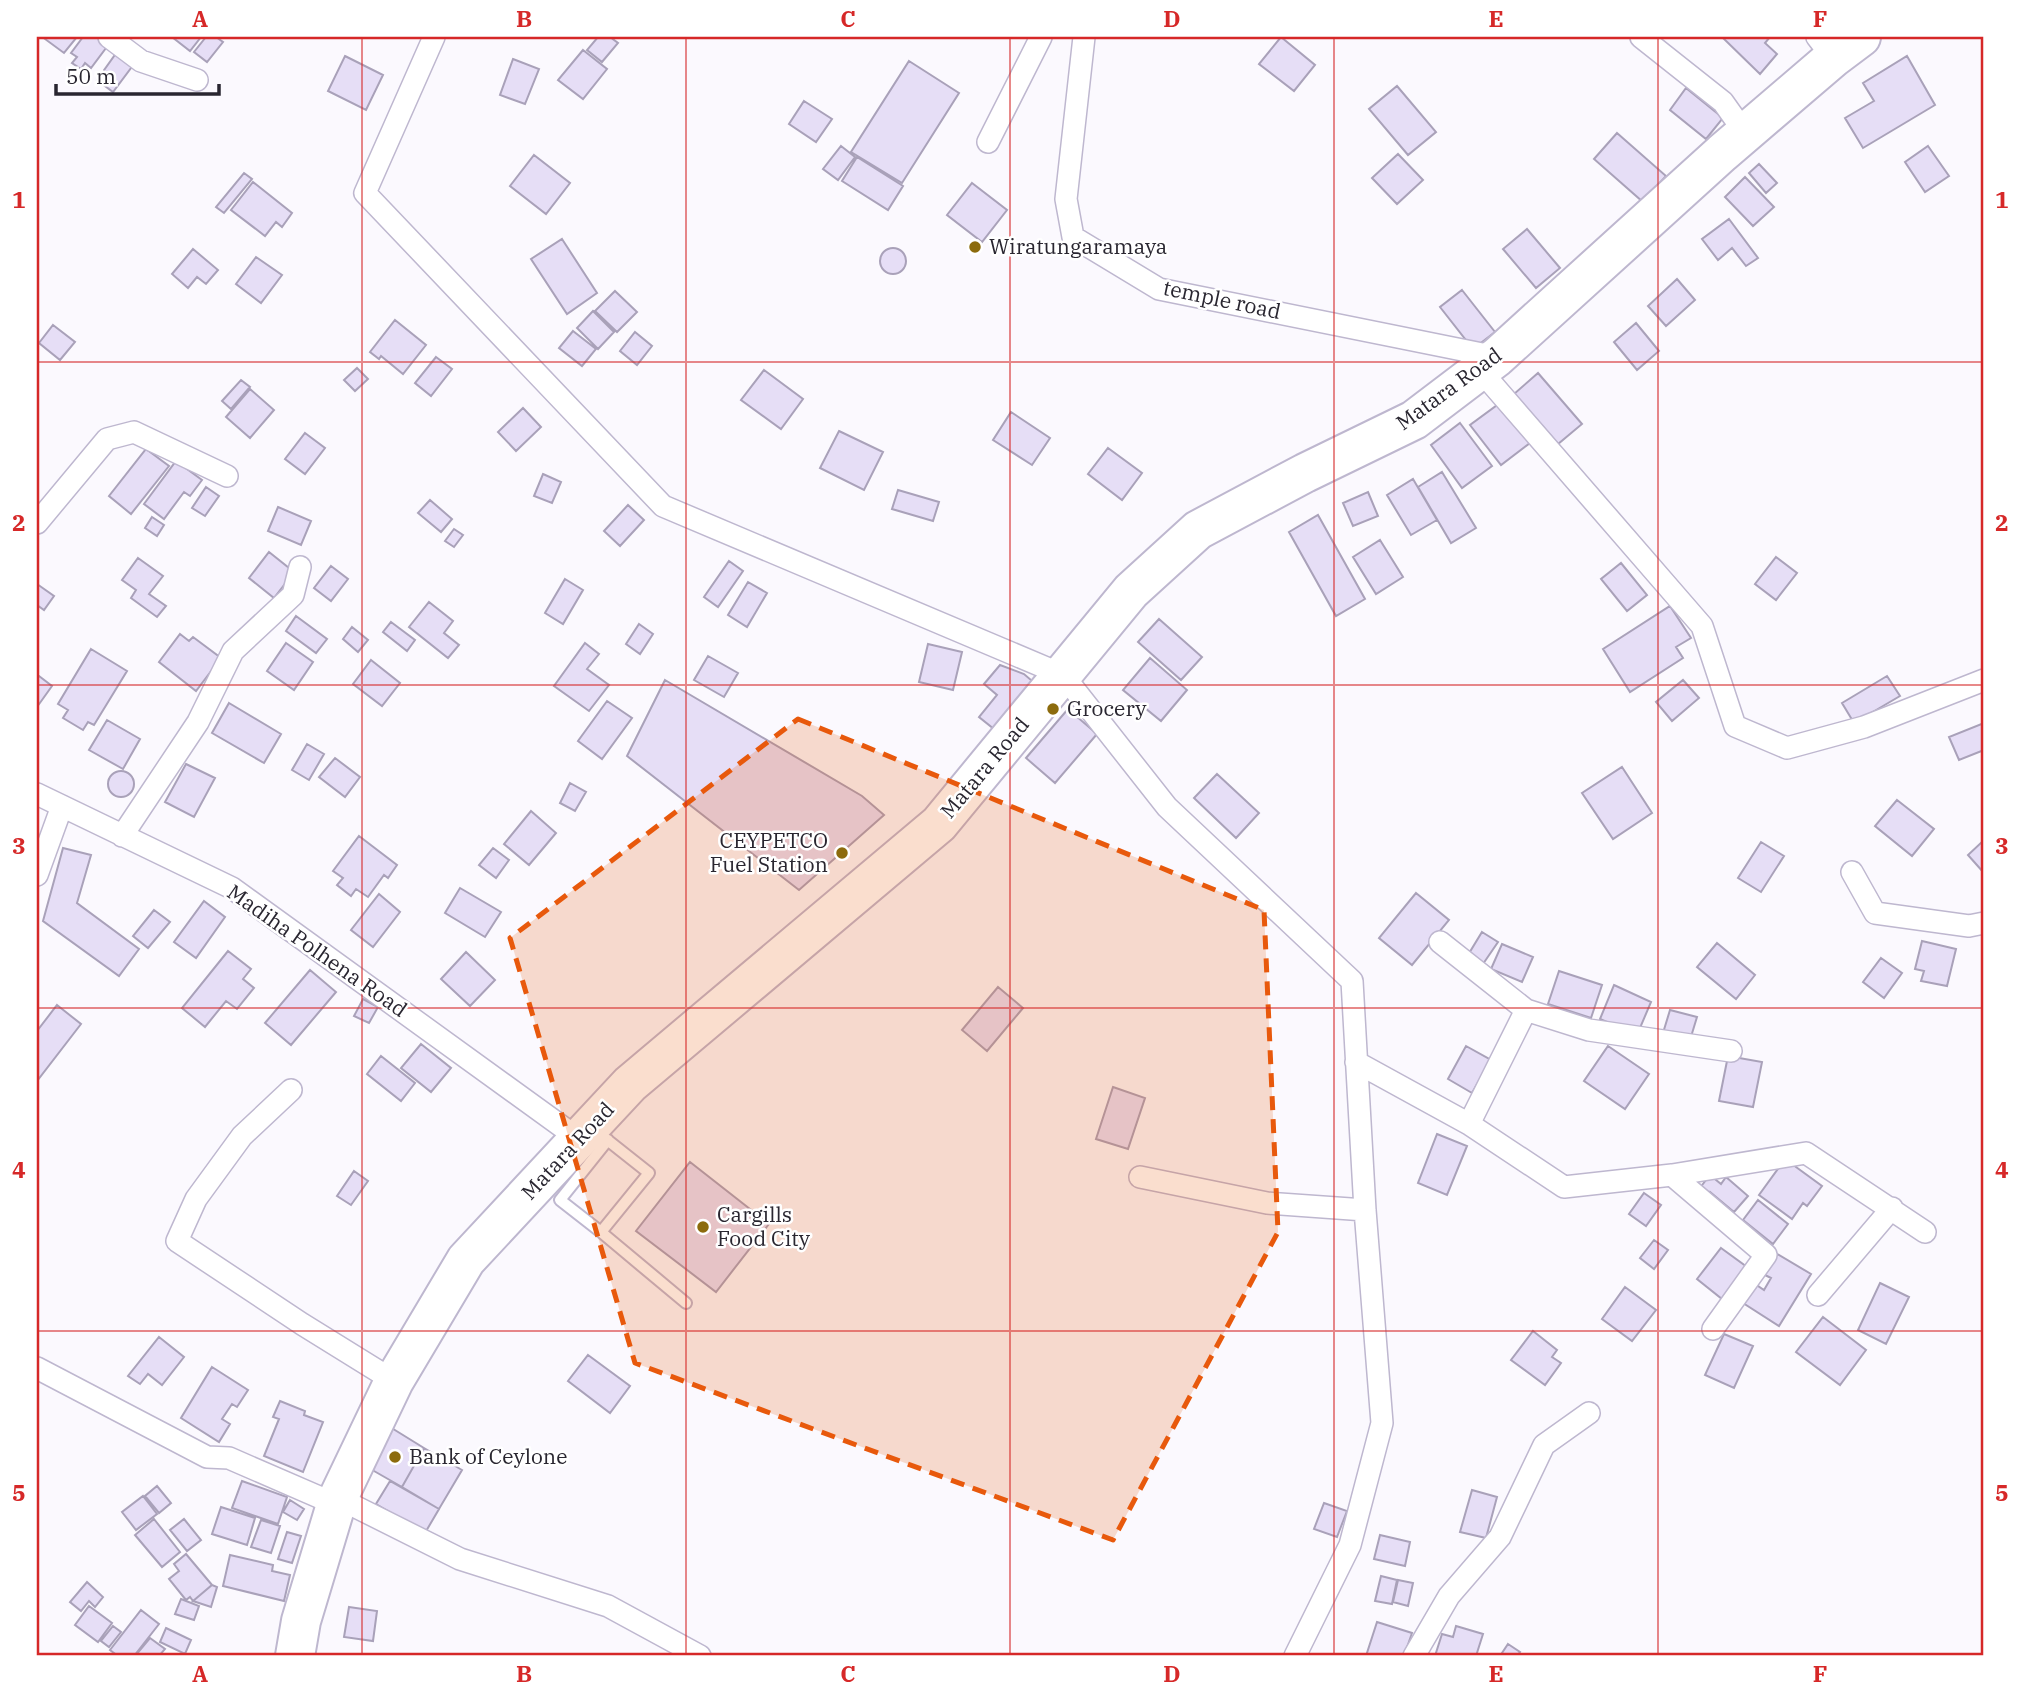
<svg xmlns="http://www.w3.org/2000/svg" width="2021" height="1693" font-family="'IBM Plex Serif',serif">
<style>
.building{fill:#e6def6;stroke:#a9a1b9;stroke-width:2}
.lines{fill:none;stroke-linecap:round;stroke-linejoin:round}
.lane-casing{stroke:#beb7cf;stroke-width:14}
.street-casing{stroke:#beb7cf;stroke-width:24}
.highway-casing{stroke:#beb7cf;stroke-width:42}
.lane{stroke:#fff;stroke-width:10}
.street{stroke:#fff;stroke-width:21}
.highway{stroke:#fff;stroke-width:38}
.marked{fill:#e8590c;fill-opacity:0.2;stroke:#e8590c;stroke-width:5;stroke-dasharray:14 9;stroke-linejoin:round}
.grid{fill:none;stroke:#d62828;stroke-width:2;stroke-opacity:0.55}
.poi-dot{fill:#8c6b0d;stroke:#fff;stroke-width:2.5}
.labels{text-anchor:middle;stroke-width:5;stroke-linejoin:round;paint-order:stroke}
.poi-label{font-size:21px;fill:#292630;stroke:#fff;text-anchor:start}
.street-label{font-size:21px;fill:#292630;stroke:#fff}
.neatline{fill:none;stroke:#d62828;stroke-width:2.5}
.grid-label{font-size:23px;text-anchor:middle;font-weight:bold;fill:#d62828}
</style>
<rect width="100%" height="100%" fill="#fbf9fe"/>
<!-- building -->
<path class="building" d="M47,37H77L64,53L45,39Z
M83,37H99L109,44L91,68L85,63L81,69L72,63L77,57L71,53Z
M172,37H201L190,51Z
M206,37H216L223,42L207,62L194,52Z
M598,37H610L618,43L602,62L587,50Z
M1281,37L1315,65L1294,91L1259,64Z
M1722,37H1770L1765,43L1777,54L1760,74Z
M583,50L607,69L583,99L558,80Z
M117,52L134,64L113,92L97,80Z
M345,56L383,75L366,110L328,91Z
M1907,56L1935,105L1863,148L1845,118L1874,101L1863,83Z
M513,59L539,69L525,104L500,95Z
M909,61L959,93L902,183L851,152Z
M1397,86L1436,132L1408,155L1369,109Z
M1686,88L1723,118L1706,139L1670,110Z
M804,101L832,119L816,142L789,124Z
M1617,133L1666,176L1643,202L1594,159Z
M841,146L855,157L838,180L823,169Z
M1928,146L1949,176L1925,192L1905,162Z
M1398,154L1423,180L1397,204L1372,178Z
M534,155L570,183L546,214L510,186Z
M857,157L903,186L888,210L842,181Z
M1759,164L1777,183L1766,193L1749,173Z
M244,173L252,179L224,213L216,207Z
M1745,177L1774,207L1753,226L1725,197Z
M253,182L292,213L282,227L276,222L265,236L231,210Z
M972,183L1007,210L982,242L947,215Z
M1729,219L1758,258L1746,266L1732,248L1718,260L1702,239Z
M1527,229L1560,268L1536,288L1503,249Z
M562,239L597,293L567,314L531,259Z
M880 261a13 13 0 1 1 26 0a13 13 0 1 1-26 0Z
M193,249L218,270L206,284L197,277L188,288L172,274Z
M256,257L282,275L261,303L236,284Z
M1677,279L1695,300L1666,326L1648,306Z
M1462,290L1495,332L1473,349L1440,307Z
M615,291L637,312L617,332L595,311Z
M593,311L614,332L598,349L577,328Z
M395,320L426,345L403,374L381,356L379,359L370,352Z
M1636,323L1659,351L1637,370L1614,342Z
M53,325L75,342L60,360L39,343Z
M573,331L596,349L582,366L559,348Z
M635,332L652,346L637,365L620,351Z
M436,357L452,369L431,396L415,383Z
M357,368L368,379L355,391L344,380Z
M764,370L803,399L781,429L741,400Z
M1538,373L1582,424L1558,444L1514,394Z
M241,380L250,387L231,409L222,401Z
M250,389L274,410L250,438L226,417Z
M1500,403L1530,443L1501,465L1470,425Z
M523,408L541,427L516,451L498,432Z
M1011,412L1050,438L1032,465L993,440Z
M1460,423L1492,466L1462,488L1431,445Z
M839,431L883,452L864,490L820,468Z
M305,433L325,448L305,474L285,459Z
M1108,448L1142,473L1122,500L1088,474Z
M146,449L169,466L131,514L109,496Z
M176,461L202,480L190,496L184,492L164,519L144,504Z
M1442,472L1476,528L1451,543L1418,487Z
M543,474L561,482L552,503L534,496Z
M1413,479L1437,520L1411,535L1387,495Z
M206,487L219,496L205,516L192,508Z
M898,490L939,502L933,521L892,509Z
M1368,492L1378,516L1353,526L1343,503Z
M430,500L452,519L441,532L418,513Z
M628,505L644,520L620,546L604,531Z
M278,507L311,521L301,545L268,531Z
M1318,515L1365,599L1336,616L1289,532Z
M152,517L164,525L157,536L145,528Z
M454,529L463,535L454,547L445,541Z
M1380,540L1403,577L1376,594L1353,557Z
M269,552L294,572L274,598L249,578Z
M1776,557L1797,573L1776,600L1755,584Z
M138,558L163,576L149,594L166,606L157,617L131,598L136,590L122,580Z
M729,561L743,571L718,607L704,597Z
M1621,563L1647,595L1627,611L1601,579Z
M331,566L348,579L331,601L314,588Z
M565,579L583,590L563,624L545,613Z
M748,582L767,593L747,627L728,615Z
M37,584L54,596L44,610L37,605Z
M429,602L453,621L444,633L459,645L448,658L409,627Z
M1670,606L1691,638L1676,647L1683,658L1630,692L1603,649Z
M296,616L327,639L316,653L286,631Z
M1159,619L1202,657L1181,680L1138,642Z
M391,622L415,640L407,651L383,632Z
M639,624L653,634L640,654L626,644Z
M352,627L368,640L358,652L343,639Z
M180,634L189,641L193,637L221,658L196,691L159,662Z
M286,643L313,662L294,690L267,671Z
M585,643L599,654L587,669L609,685L589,711L554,686Z
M928,644L962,652L953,690L919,682Z
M91,649L127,671L94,725L88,722L83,730L63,718L68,710L58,704Z
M708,656L738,673L724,697L694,680Z
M1150,658L1187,690L1161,721L1123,690Z
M371,660L400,683L382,706L353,684Z
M1000,665L1024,674L1038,686L999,733L979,717L997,695L984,684Z
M39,676L52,686L37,707V678Z
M1887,676L1900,696L1854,723L1842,703Z
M665,680L862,796L884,815L799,890L627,756Z
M1683,680L1699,698L1672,721L1656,702Z
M607,701L632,718L602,759L578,741Z
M229,703L281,734L264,763L212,733Z
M1068,709L1097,734L1055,783L1026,758Z
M107,720L140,739L123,769L89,750Z
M1984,723V750L1959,760L1949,737Z
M307,744L324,754L309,780L292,770Z
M335,758L360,777L345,797L319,777Z
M186,764L215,778L194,817L165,802Z
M1622,767L1652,813L1613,839L1582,793Z
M108 784a13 13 0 1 1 26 0a13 13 0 1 1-26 0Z
M1217,774L1259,813L1236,838L1194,798Z
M570,783L586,792L575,811L560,803Z
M1897,800L1934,829L1912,856L1875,826Z
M531,811L556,833L529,865L504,844Z
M359,836L397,865L388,878L384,875L368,897L356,889L351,896L337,885L343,878L333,871Z
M1984,840V873L1968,855Z
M1761,842L1784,856L1761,892L1738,878Z
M63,848L91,855L77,903L139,949L119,976L43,921Z
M493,848L509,860L496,878L479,865Z
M460,888L501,912L485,937L445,913Z
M1416,893L1449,920L1412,965L1379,938Z
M379,894L400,912L373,947L351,930Z
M204,901L225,917L196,958L174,942Z
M154,910L170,922L148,948L133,936Z
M1482,932L1498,942L1483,964L1468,955Z
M1922,941L1956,949L1947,986L1921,981L1924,971L1915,969Z
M1717,943L1755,975L1736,999L1697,967Z
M1502,944L1533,957L1522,982L1491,969Z
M228,951L251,969L243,979L254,988L237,1009L226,1001L205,1027L182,1008Z
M466,952L495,980L470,1006L441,979Z
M1881,958L1902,973L1884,998L1863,982Z
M310,970L336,992L291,1045L265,1023Z
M1559,971L1602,985L1591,1018L1548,1004Z
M1614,985L1651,1002L1637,1035L1600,1019Z
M998,987L1023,1008L987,1051L962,1030Z
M363,999L378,1007L369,1023L354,1016Z
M57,1005L81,1024L37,1081V1031Z
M1670,1010L1697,1017L1690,1040L1663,1033Z
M421,1044L451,1068L431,1092L401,1068Z
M1466,1046L1491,1060L1472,1093L1448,1079Z
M1608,1046L1649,1074L1625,1109L1584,1081Z
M381,1056L415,1083L401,1101L367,1074Z
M1728,1056L1762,1062L1753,1107L1719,1101Z
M1113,1087L1145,1098L1128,1149L1096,1139Z
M1437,1134L1467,1146L1447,1195L1418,1183Z
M1785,1159L1822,1186L1807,1206L1803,1203L1792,1219L1759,1195Z
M690,1162L769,1224L716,1292L636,1231Z
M354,1171L368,1181L351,1205L337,1196Z
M1710,1175L1721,1184L1726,1177L1748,1196L1734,1212L1710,1192L1707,1196L1699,1189Z
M1644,1193L1661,1205L1646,1226L1629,1214Z
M1758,1200L1788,1224L1773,1244L1743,1220Z
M1654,1240L1668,1250L1654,1269L1640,1258Z
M1721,1248L1747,1267L1722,1299L1697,1279Z
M1774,1252L1811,1274L1779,1326L1743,1303L1755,1284L1764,1290L1771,1278L1761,1273Z
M1880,1283L1909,1297L1886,1344L1858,1330Z
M1625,1287L1656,1310L1632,1341L1602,1319Z
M1823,1317L1866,1350L1840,1385L1796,1352Z
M1533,1331L1557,1350L1552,1357L1561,1363L1545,1385L1511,1360Z
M1724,1334L1753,1346L1734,1388L1705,1375Z
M159,1337L184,1357L162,1385L148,1374L140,1384L128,1376Z
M588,1355L630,1386L610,1413L568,1381Z
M212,1367L248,1390L237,1407L232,1404L222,1419L230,1424L219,1442L181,1418Z
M280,1401L305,1411L304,1415L323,1422L303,1472L264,1456L279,1419L273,1417Z
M390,1427L424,1448L402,1487L367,1467Z
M424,1448L462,1470L439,1509L402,1487Z
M242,1481L287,1497L278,1524L232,1508Z
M390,1481L439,1509L425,1533L376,1504Z
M157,1486L171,1503L159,1513L145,1496Z
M1472,1490L1497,1497L1486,1538L1460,1532Z
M143,1496L157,1514L136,1530L122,1512Z
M290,1500L304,1509L297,1520L283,1512Z
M1324,1503L1347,1511L1337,1537L1314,1529Z
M221,1507L255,1518L247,1545L212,1534Z
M154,1519L180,1552L162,1567L135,1535Z
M184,1519L201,1540L187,1551L170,1530Z
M261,1520L280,1526L271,1553L251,1547Z
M287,1532L301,1536L292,1563L278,1559Z
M1380,1535L1410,1542L1405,1566L1374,1559Z
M186,1554L212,1585L193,1601L190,1597L186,1600L169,1579L179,1571L174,1564Z
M230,1555L273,1565L272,1571L290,1575L284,1601L223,1586Z
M1381,1576L1397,1580L1392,1604L1375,1601Z
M1398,1580L1413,1583L1408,1606L1393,1602Z
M87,1582L103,1597L95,1607L89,1601L81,1611L70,1602Z
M212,1585L217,1587L211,1607L193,1601Z
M181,1599L199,1606L194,1620L175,1614Z
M89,1606L112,1623L98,1642L75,1625Z
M349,1607L377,1611L373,1641L344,1637Z
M141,1610L159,1624L134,1656H118L110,1650Z
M1377,1622L1412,1633L1404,1656H1366Z
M113,1626L121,1632L109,1647L101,1641Z
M1456,1626L1483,1634L1476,1656H1435L1442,1634L1453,1637Z
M166,1628L191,1640L185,1654L160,1642Z
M150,1638L165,1649L159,1656H135Z
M1508,1644L1520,1652L1517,1656H1500Z"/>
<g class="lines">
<defs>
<path id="lane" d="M596,1131L649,1173L601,1232L560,1200L608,1140
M601,1232L686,1303"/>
<path id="street" d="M109,37L141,61L197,80
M434,37L365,193L663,506L1063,675L1167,807L1352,981L1365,1210L1382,1423L1350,1545L1295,1656
M1084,37L1066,199L1073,237L1159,289L1497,357
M1641,37L1723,102L1745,133
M1817,37L1833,58
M988,142L1041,37
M1480,370L1702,626L1735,726L1787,748L1864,727L1984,680
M37,523L107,439L134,432L227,476
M37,794L232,888L579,1139
M122,836L198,722L233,651L293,595L300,567
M1852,872L1875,913L1969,926L1984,923
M37,875L62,806
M1440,942L1526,1010
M1356,1062L1469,1124L1564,1187L1672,1175L1806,1153L1925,1232
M291,1090L242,1136L196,1199L177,1241L302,1324L394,1381
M1469,1124L1526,1010L1589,1030L1731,1051
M1672,1175L1766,1255L1713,1329
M1140,1177L1267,1203L1365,1210
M1818,1295L1892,1208
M37,1368L207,1457L229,1458L335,1504
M338,1498L460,1559L608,1606L700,1656
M1414,1656L1449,1596L1500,1537L1544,1445L1589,1413"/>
<path id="highway" d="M295,1656L301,1621L338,1498L394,1381L466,1260L630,1084L939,824L1131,591L1198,530L1305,473L1414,420L1497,357L1722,153L1833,58L1861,37"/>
</defs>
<!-- lane casing -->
<use href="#lane" class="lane-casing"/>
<!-- street casing -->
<use href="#street" class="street-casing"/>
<!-- highway casing -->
<use href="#highway" class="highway-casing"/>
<!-- lane -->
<use href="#lane" class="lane"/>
<!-- street -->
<use href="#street" class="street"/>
<!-- highway -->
<use href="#highway" class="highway"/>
</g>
<!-- marked area -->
<path class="marked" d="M798,719L1264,910L1278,1232L1113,1540L635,1363L510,938Z"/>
<!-- grid -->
<path class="grid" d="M362,37V1656M686,37V1656M1010,37V1656M1334,37V1656M1658,37V1656M37,362H1984M37,685H1984M37,1008H1984M37,1331H1984"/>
<!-- markers -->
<g class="poi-dot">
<circle cx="975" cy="247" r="7"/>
<circle cx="1053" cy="709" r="7"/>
<circle cx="842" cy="853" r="7"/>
<circle cx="703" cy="1227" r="7"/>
<circle cx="395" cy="1457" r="7"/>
</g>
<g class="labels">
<!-- poi labels -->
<g class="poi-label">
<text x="989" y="254">Wiratungaramaya</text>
<text x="1067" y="716">Grocery</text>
<text x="828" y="848" text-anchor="end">CEYPETCO<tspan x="828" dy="24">Fuel Station</tspan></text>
<text x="717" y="1222">Cargills<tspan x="717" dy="24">Food City</tspan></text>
<text x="409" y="1464">Bank of Ceylone</text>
</g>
<!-- street labels -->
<g class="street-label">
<text transform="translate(1222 300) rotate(12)" y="7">temple road</text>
<text transform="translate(1449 389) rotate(-36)" y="7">Matara Road</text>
<text transform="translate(985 768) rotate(-50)" y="7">Matara Road</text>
<text transform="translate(317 951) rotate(35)" y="7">Madiha Polhena Road</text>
<text transform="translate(568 1151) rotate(-47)" y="7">Matara Road</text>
</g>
</g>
<!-- border -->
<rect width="2021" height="1693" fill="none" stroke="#ffffff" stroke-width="77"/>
<!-- scale -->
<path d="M56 84v10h163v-10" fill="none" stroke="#292630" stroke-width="3.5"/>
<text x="66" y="84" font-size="21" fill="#292630" stroke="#ffffff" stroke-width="5" paint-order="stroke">50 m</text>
<rect x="38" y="38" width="1944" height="1616" class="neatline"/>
<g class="grid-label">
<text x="200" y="27">A</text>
<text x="524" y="27">B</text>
<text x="848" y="27">C</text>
<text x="1172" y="27">D</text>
<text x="1496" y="27">E</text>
<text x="1820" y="27">F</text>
<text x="19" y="208">1</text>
<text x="2002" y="208">1</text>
<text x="19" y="531">2</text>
<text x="2002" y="531">2</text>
<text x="19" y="854">3</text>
<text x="2002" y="854">3</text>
<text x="19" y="1178">4</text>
<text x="2002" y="1178">4</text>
<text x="19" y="1501">5</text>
<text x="2002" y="1501">5</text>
<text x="200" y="1682">A</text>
<text x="524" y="1682">B</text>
<text x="848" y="1682">C</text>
<text x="1172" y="1682">D</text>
<text x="1496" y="1682">E</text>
<text x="1820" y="1682">F</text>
</g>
</svg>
